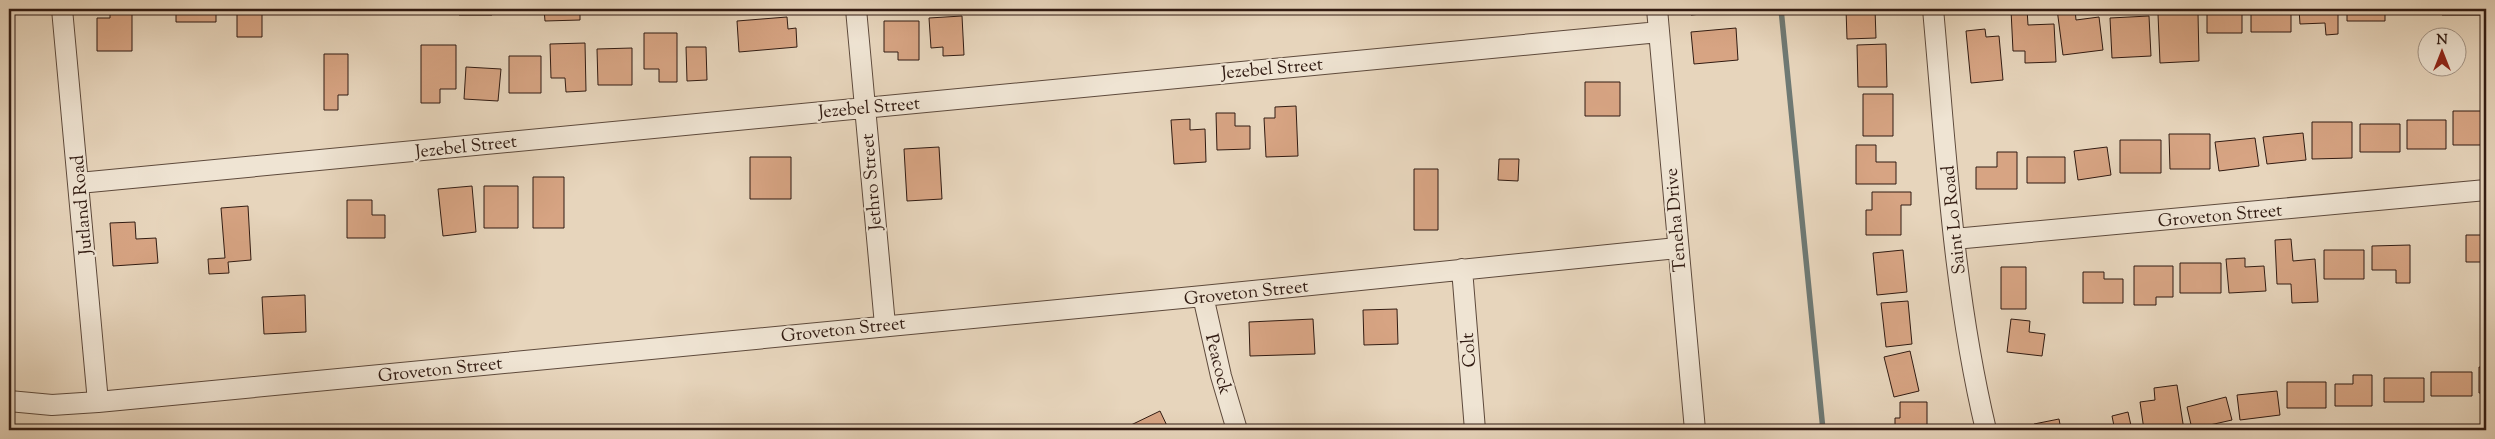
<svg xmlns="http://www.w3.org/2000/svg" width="2495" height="439" font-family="'Sorts Mill Goudy',serif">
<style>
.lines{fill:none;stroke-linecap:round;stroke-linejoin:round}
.stream{stroke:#6e7974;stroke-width:5.5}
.building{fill:#d7a483;stroke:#311b12}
.lane-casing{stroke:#5e4a3c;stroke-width:12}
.street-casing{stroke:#5e4a3c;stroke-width:22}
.lane{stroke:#efe4d3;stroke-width:10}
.street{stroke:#efe4d3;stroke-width:20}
.labels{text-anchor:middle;stroke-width:4.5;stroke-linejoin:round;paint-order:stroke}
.street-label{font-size:18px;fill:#311b12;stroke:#efe4d3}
</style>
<rect width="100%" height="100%" fill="#e7d5bc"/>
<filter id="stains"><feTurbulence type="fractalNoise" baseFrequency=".004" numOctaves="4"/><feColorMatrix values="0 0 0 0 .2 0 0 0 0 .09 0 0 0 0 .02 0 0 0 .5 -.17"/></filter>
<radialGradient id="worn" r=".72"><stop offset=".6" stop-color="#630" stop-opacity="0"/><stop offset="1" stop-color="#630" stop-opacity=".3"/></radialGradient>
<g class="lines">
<!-- stream -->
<path class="stream" d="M1781,9L1823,430"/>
</g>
<!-- building -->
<path class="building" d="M110,9H132V51H97V18H110Z
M176,9H216V22H176Z
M237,9H262V37H237Z
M459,9H492V15H459Z
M544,9H580V20L545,21Z
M1690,9H1734V11L1691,15Z
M1846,9H1875L1876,38L1847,39Z
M2027,9L2028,25L2054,24L2056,62L2025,63V51H2013L2011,10Z
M2057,9H2075L2076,20L2099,17L2103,50L2063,55Z
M2207,9H2242V33H2207Z
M2251,9H2291V32H2251Z
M2299,9H2338V34L2326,35L2325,23L2300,24Z
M2347,9H2385V21H2347Z
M2442,9H2480V15H2442Z
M2198,13L2199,61L2160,63L2158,14Z
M962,16L964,55L943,56V47L931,48L929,18Z
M2149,16L2151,56L2112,58L2110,18Z
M787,17L788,29L796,28L797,47L739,52L737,21Z
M884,21H919V60H898V52H884Z
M1736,28L1738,60L1694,64L1691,32Z
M1985,29L1986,37L1999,36L2003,80L1971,83L1966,31Z
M644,33H677V82H659V69H644Z
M585,43L586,91L566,92L565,78H551L550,44Z
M1886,44L1887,87H1858L1857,45Z
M421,45H456V89H440V103H421Z
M686,47H706L707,80L687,81Z
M632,48V85H598L597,49Z
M324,54H348V95H338V110H324Z
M509,56H541V93H509Z
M466,67L501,69L498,101L464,99Z
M1585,82H1620V116H1585Z
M1863,94H1893V136H1863Z
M1296,106L1298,156L1266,157L1264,118H1275V107Z
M2453,111H2486V145H2453Z
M1216,113H1235V126H1250V149L1217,150Z
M1190,119V130L1205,129L1206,162L1174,164L1171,120Z
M2407,120H2446V149H2407Z
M2312,122H2352V158L2312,159Z
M2360,124H2400V152H2360Z
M2303,133L2306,160L2267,164L2263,137Z
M2169,134H2210V169H2170Z
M2255,138L2259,166L2219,171L2215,142Z
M2120,140H2161V173H2120Z
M1856,145H1876V162H1896V184H1856Z
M939,147L942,199L907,201L904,149Z
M2107,147L2111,175L2078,180L2074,151Z
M1997,152H2017V189H1976V167H1997Z
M750,157H791V199H750Z
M2027,157H2065V183H2027Z
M1499,159H1519L1518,181L1498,180Z
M1414,169H1438V230H1414Z
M533,177H564V228H533Z
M472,186L476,232L443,236L438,189Z
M484,186H518V228H484Z
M1872,192H1911V205H1901V235H1866V210H1872Z
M347,200H372V215H385V238H347Z
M248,206L251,260L228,262L229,273L209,274L208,259L225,258L221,208Z
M135,222L136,239L156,238L158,263L113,266L110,223Z
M2466,235H2486V262H2466Z
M2291,239L2293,261L2315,259L2318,302L2292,303L2291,284H2277L2275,240Z
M2410,245V283H2396V270H2372V246Z
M1903,250L1907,292L1877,295L1873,253Z
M2324,250H2364V279H2324Z
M2245,258V267L2264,266L2266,291L2229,293L2226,259Z
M2180,263H2221V293H2180Z
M2134,266H2173V297H2156V305H2134Z
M2001,267H2026V309H2001Z
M2083,272H2104V279H2123V303H2083Z
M305,295L306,332L264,334L262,297Z
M1908,301L1912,344L1886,347L1881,303Z
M1397,309L1398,344L1364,345L1363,310Z
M1313,319L1315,354L1250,356L1249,322Z
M2011,319L2030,321L2029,332L2045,334L2042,356L2007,352Z
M1910,351L1919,391L1894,397L1884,357Z
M2479,367H2486V393H2479Z
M2431,372H2472V396H2431Z
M2353,375H2372V406H2335V384H2353Z
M2384,378H2424V402H2384Z
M2287,382H2326V408H2287Z
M2177,385L2184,430H2144L2140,402L2155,400L2154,388Z
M2277,391L2280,415L2240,420L2237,395Z
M2226,397L2232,420L2192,429L2187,407Z
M1900,402H1927V430H1895V418H1900Z
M1160,411L1169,430H1133L1131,425Z
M2128,412L2132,430H2097L2114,426L2112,416Z
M2059,419L2061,430H2035L2034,424Z"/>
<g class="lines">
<defs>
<path id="lane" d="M1310,9H1329"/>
<path id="street" d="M62,9L98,402
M856,9L885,325
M1657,9L1695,430
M1933,9C1946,150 1953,292 1986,430
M79,183L1659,32
M1954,239L2486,190
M1462,269L1475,430
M1203,296L1221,376L1237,430
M9,401L52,405L98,402L1203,296L1677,248"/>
</defs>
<!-- lane casing -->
<use href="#lane" class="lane-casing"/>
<!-- street casing -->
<use href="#street" class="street-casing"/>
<!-- lane -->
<use href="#lane" class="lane"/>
<!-- street -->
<use href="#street" class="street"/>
</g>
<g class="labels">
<!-- street labels -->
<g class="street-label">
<text transform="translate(1272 68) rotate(-5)" y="6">Jezebel Street</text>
<text transform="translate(869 107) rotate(-5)" y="6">Jezebel Street</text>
<text transform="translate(466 146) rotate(-6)" y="6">Jezebel Street</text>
<text transform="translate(871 182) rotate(-95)" y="6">Jethro Street</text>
<text transform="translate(81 205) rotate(-95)" y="6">Jutland Road</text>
<text transform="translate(2220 215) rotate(-5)" y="6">Groveton Street</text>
<text transform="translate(1675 220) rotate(-95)" y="6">Teneha Drive</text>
<text transform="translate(1953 220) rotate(-96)" y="6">Saint Lo Road</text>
<text transform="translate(1246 292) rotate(-6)" y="6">Groveton Street</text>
<text transform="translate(843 329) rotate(-6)" y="6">Groveton Street</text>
<text transform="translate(1468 350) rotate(-94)" y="6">Colt</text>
<text transform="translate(1219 364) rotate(76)" y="6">Peacock</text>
<text transform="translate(440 369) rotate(-6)" y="6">Groveton Street</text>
</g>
</g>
<!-- margin -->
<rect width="2495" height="439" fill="none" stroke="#e7d5bc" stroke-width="30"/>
<rect x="10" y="10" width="2475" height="419" fill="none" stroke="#311b12" stroke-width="2.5"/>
<rect x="15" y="15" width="2465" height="409" fill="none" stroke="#311b12"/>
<!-- north arrow -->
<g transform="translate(2442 52)"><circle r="24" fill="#efe4d3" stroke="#a39486"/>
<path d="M0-4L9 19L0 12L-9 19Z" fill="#8f2418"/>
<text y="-8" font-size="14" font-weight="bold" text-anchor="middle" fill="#311b12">N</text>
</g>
<rect width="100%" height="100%" filter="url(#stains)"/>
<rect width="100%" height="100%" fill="url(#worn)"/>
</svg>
